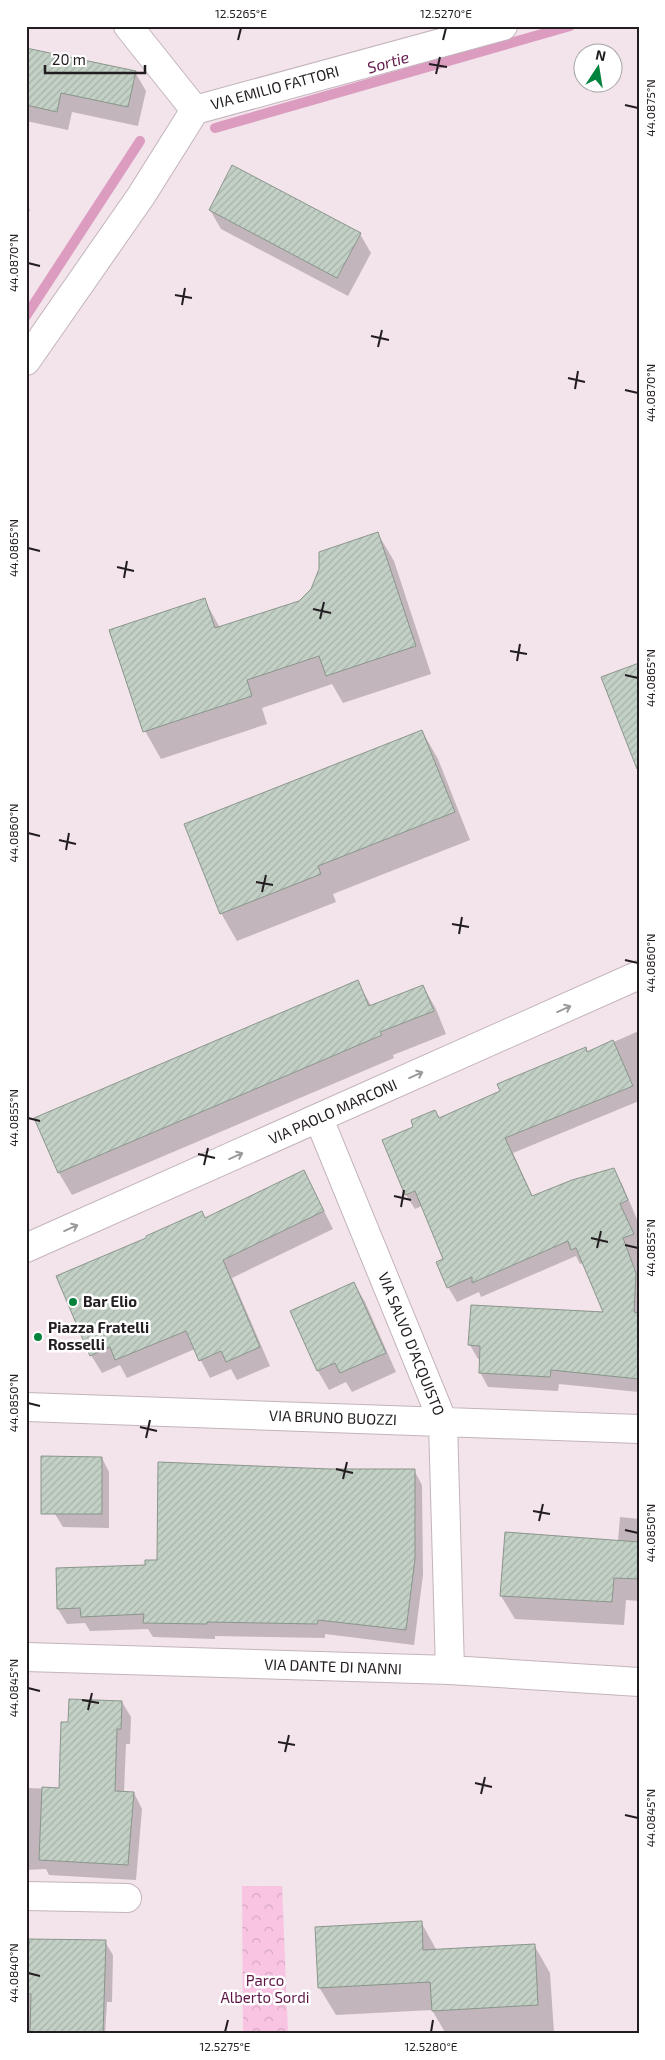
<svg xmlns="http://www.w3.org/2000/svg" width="665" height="2060" font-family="'Exo 2',sans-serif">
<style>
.forest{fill:url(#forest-crowns)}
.shadow{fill:#0003}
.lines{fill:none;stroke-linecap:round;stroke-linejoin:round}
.stream{stroke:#db9cc0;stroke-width:10}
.building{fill:url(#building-hatch);stroke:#8a968c}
.minor-casing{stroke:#c3b4bc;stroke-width:30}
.minor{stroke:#fff;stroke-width:28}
.oneway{stroke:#9c999b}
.ticks{fill:none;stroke:#221d20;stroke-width:2}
.poi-dot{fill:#02833d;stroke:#fff;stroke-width:2}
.labels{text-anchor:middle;stroke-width:5;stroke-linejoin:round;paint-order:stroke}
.street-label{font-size:15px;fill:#221d20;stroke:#fff}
.poi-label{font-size:15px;font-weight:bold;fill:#221d20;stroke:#fff;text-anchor:start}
.park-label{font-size:15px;fill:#5e1546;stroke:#fff}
.water-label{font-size:16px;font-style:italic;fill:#62194a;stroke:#fff}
.neatline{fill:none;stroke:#221d20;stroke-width:2}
.ticks-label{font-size:12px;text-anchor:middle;fill:#221d20}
</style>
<defs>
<pattern id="forest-crowns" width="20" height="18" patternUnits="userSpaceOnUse" patternTransform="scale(1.25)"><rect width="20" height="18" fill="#f9c4e2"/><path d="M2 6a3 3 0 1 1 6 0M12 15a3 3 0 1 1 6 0" fill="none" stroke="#d5a8c2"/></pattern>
<pattern id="building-hatch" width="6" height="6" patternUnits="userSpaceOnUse" patternTransform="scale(1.25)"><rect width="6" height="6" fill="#c3d0c5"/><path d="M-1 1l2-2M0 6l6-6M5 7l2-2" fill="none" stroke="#a7b2a9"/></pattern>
</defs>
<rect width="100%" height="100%" fill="#f3e3eb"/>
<!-- forest -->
<path class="forest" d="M242,1886H282L288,2034H243Z"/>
<!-- shadow -->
<path class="shadow" d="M26,49L135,72L146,91L138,126L72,112L68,130L26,121Z
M26,203L30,210L26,217Z
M210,210L360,234L371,253L348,296L221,229Z
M378,534L394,561L431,674L343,703L332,684L262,708L267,724L161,759L145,731L204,599L220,628L299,602Z
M422,731L438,759L470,840L333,894L336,902L237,941L221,913Z
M357,981L372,1007L423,986L436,1009L446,1034L393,1055L394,1058L72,1195L59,1173L36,1119Z
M639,1031V1101L513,1153L533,1197L613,1169L622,1184L639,1224V1392L559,1384L558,1391L488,1387L480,1372V1359H478L470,1345L605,1314L584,1263L580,1264L576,1256L481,1297L479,1292L457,1302L448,1287L445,1260L422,1206L415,1209L406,1195L383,1141L439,1119L502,1092L585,1048L588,1053Z
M304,1171L333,1229L232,1278L270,1366L237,1380L231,1369L210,1378L195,1349L127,1378L120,1365L102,1373L91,1355L205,1219Z
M354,1283L365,1302L396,1372L352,1392L346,1382L329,1390L318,1371Z
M102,1458L109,1472V1528L63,1527L55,1514Z
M330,1470H414L422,1485L423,1575L414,1645L325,1634V1638L215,1636V1639L153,1637L148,1629L90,1631L85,1623L67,1624L58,1609L158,1561Z
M620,1517L639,1519V1601L626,1600L624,1625L515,1619L501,1596L618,1541Z
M122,1702L131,1717L130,1744H126L124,1793H134L142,1809L136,1880L49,1875L46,1869L26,1870V1788L60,1789L70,1723Z
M421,1922L437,1951L534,1945L550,1973L554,2033L446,2034L432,2010L336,2015L319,1987Z
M26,1940L105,1942L113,1955L112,2002H107L105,2034H26Z"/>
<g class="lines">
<!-- stream -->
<path class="stream" d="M215,128L570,26
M26,316L140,141"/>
</g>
<!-- building -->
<path class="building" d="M26,48L136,71L128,107L61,93L57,112L26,105Z
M232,165L361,233L337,278L209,210Z
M378,532L416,646L326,676L319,656L247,680L252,696L143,732L109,630L205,598L215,628L299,601L311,589L319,569V552Z
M639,663V769H637L601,677Z
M422,730L455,812L318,866L321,874L220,914L184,824Z
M358,980L369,1006L423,985L434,1011L380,1032L382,1035L58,1173L34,1118Z
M613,1040L633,1086L505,1138L532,1196L572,1180L614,1168L628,1200L620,1204L634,1234L623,1238L636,1273L634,1312L639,1313V1379L551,1370L550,1377L479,1373L480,1346L468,1345L471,1305L603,1312L576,1248L571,1250L568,1241L472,1283V1277L447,1288L436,1262L443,1259L415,1191L405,1195L382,1140L413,1127L411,1120L435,1110L439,1118L500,1091L497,1084L586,1047L587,1052Z
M304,1170L324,1211L223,1260L260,1347L226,1362L221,1351L199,1361L186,1331L115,1360L110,1347L90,1356L56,1276L146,1238V1236L202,1211L205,1218Z
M354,1282L386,1353L340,1373L335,1363L317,1371L290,1311Z
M41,1456L102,1457V1514H41Z
M158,1462L330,1469H415V1559L406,1630L318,1620L317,1624L207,1622V1624L143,1623L144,1614L81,1617L80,1608L57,1609L56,1568L145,1565V1560H157Z
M505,1532L639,1542V1579L614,1578L612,1602L500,1596Z
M69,1699L122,1701L121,1729H117L115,1791L134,1792L128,1865L39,1860L42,1787L59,1788L61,1722H68Z
M422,1921L423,1950L535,1944L538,2005L432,2011L430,1982L318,1988L315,1927Z
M29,1939L106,1940L103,2034H30L31,1994H27Z"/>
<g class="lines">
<defs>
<path id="minor" d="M128,26L195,110
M26,361L141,196L195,110L503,26
M319,1119L443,1422L450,1670
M26,1248L639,975
M26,1407L639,1429
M26,1657L450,1670L639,1682
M26,1896L127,1898"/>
</defs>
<!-- minor casing -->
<use href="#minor" class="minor-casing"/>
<!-- minor -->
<use href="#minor" class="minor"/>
</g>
<!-- one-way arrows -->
<defs><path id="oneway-shaft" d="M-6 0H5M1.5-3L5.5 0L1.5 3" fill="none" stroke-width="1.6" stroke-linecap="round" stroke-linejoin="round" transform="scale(1.25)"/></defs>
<g class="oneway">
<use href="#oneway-shaft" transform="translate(564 1009) rotate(-24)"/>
<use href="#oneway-shaft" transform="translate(416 1075) rotate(-24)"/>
<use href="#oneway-shaft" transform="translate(236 1156) rotate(-24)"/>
<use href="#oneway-shaft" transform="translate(71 1228) rotate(-24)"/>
</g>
<!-- ticks -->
<path class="ticks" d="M238,40L241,28M443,40L446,28M429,64L447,67M436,74L440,57M625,105L638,108M28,263L40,266M175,295L192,298M182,305L185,288M371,336L389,340M378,347L382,330M568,378L585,382M575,389L578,371M625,390L638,393M28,548L40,551M117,567L134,571M124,578L127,561M313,609L331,613M320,619L324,602M510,651L527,654M517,661L520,644M625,675L638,678M28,833L40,836M59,840L76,844M66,850L69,833M256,882L273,885M262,892L266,875M452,924L469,927M459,934L462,917M625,960L638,963M28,1118L40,1121M198,1154L215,1158M204,1165L208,1148M394,1196L411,1200M401,1207L404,1190M591,1238L608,1242M625,1245L638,1248M597,1248L601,1231M28,1403L40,1406M140,1427L157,1431M146,1438L150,1420M336,1469L353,1473M343,1479L347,1462M533,1511L550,1514M539,1521L543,1504M625,1530L638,1533M28,1688L40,1691M82,1700L99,1703M88,1710L92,1693M278,1742L295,1745M285,1752L289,1735M475,1783L492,1787M481,1794L485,1777M625,1815L638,1818M28,1973L40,1976M225,2032L228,2020M431,2032L433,2020"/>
<!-- markers -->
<g class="poi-dot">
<circle cx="73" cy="1302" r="5"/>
<circle cx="38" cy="1337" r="5"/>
</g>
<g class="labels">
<!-- street labels -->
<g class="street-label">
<text transform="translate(275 88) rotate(-15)" y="5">VIA EMILIO FATTORI</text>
<text transform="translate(333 1112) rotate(-24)" y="5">VIA PAOLO MARCONI</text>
<text transform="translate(411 1344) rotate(68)" y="5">VIA SALVO D'ACQUISTO</text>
<text transform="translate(333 1418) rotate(2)" y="5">VIA BRUNO BUOZZI</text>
<text transform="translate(333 1667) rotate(2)" y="5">VIA DANTE DI NANNI</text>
</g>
<!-- poi labels -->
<g class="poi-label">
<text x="83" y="1307">Bar Elio</text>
<text x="48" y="1333">Piazza Fratelli<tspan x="48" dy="17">Rosselli</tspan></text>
</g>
<!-- park labels -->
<g class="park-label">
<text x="265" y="1986">Parco<tspan x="265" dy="17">Alberto Sordi</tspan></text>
</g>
<!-- water labels -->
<g class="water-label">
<text transform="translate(388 62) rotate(-16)" y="6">Sortie</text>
</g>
</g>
<!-- border -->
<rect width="665" height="2060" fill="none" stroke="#ffffff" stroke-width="55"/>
<!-- north arrow -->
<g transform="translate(598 68) rotate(12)"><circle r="24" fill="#ffffff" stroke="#a7a5a6"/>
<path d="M0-4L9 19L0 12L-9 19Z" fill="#02833d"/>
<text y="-8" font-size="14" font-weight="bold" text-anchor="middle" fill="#221d20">N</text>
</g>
<!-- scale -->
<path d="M45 65v8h100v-8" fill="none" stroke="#221d20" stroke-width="2.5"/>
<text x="52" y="65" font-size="15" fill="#221d20" stroke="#ffffff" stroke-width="4" paint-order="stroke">20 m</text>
<rect x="28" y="28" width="610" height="2004" class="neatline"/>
<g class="ticks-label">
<text x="241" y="18">12.5265°E</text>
<text x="446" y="18">12.5270°E</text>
<text transform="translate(651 108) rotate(-90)" y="4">44.0875°N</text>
<text transform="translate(14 263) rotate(-90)" y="4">44.0870°N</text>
<text transform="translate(651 393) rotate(-90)" y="4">44.0870°N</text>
<text transform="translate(14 548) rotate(-90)" y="4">44.0865°N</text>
<text transform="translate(651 678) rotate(-90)" y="4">44.0865°N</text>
<text transform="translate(14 833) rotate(-90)" y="4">44.0860°N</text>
<text transform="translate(651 963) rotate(-90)" y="4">44.0860°N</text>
<text transform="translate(14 1118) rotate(-90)" y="4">44.0855°N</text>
<text transform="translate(651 1248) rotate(-90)" y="4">44.0855°N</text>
<text transform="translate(14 1403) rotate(-90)" y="4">44.0850°N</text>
<text transform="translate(651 1533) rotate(-90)" y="4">44.0850°N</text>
<text transform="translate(14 1688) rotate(-90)" y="4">44.0845°N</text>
<text transform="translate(651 1818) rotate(-90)" y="4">44.0845°N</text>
<text transform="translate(14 1973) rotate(-90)" y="4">44.0840°N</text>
<text x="225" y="2051">12.5275°E</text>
<text x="431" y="2051">12.5280°E</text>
</g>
</svg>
